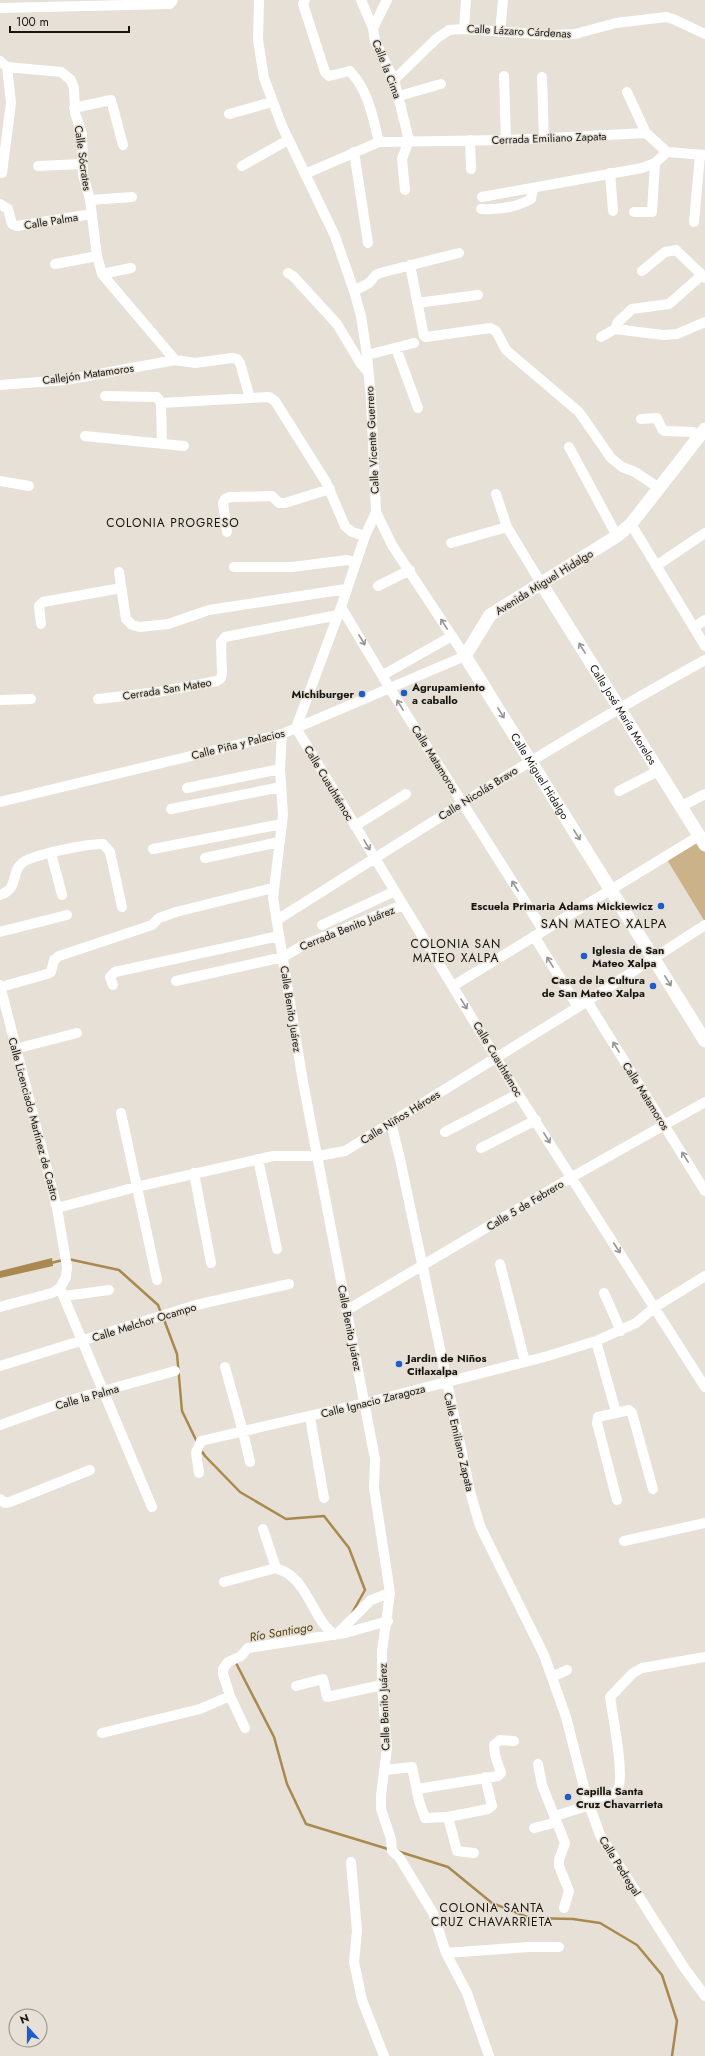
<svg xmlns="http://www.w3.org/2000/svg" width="705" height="2056" font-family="Jost,sans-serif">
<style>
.green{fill:#cbb289}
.water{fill:#a9894f}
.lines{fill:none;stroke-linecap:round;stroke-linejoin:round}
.stream{stroke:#a9894f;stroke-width:2.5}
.minor{stroke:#fff;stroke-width:10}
.major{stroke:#fff;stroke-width:13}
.oneway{stroke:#979694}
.poi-dot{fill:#1e5cc8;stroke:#e6e0d6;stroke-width:1.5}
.labels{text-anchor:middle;stroke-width:3;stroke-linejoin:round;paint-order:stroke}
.street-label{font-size:11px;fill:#171511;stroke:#e6e0d6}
.poi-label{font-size:11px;font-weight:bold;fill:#171511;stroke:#e6e0d6;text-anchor:start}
.neighbourhood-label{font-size:12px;letter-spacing:1px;fill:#171511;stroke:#e6e0d6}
.water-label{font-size:12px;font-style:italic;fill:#594113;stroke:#e6e0d6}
.quarter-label{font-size:13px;letter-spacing:1px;fill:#171511;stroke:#e6e0d6}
</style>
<rect width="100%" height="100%" fill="#e6e0d6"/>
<!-- green -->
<path class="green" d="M697,839L705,852V922L666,858Z"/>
<!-- water -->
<path class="water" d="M52,1258L53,1266L0,1278V1271Z"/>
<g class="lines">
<!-- stream -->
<path class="stream" d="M68,1259L119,1270L158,1305L161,1313
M51,1263L63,1260
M163,1317L177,1354L182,1411L197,1442
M201,1450L205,1456L240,1492L286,1519L324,1516L349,1548L365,1590L352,1613
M237,1661L236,1663L274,1737L287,1784L306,1824L388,1849
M397,1851L448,1867L492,1903L530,1918L573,1919L600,1923L637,1945L662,1975L677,2021L672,2056"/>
<!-- minor -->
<path class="minor" d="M259,0L258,40L264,78L282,126L335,236L354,291L361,316L367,355L371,399L376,512L365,536L341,607L296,728
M305,0L303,4L325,72L329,76L350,71C369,92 372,115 379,142
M361,0L373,28
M387,0L373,28L375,41L394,80L409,140L402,159L405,190
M0,8L170,4L173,0
M464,29L466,0
M500,32L503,0
M0,61L7,67L61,72L71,80L74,88L75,113L82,134L83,175L90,200L97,256L102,274L175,360L195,363L232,358L237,359L240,363L250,398
M504,76L506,140
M542,77L544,139
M394,80L436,39L449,30L464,29L550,35L575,34L616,23L666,17L673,19L705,34
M627,92L646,133
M399,96L441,84
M74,108L111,100L123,145
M229,114L272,102
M470,140L471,169
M354,152L368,243
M38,166L82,164
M242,166L288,140
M2,173L11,103L7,67
M610,173L613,211
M305,174L379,142L506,140L646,133L667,152L705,155
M482,197L642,168L655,163L667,152
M90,200L132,197
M0,204L8,209L12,224L17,226L92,214
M481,209C499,210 515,208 531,199L533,188
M634,212H652L655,163
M694,222L700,155
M55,264L97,256
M410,265L424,336L426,337L490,328L496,331L506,350L579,412L611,458L622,467L635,472L659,488
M642,271L665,252L676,250L705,278
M288,273L293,276L337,324L361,364L368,372
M102,274L131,268
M354,291L369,283L376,275L380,273L459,253
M417,303L478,295
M615,329L618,322L632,309L669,304L702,275
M601,337L615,329L663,335L677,334L705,322
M396,348L418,408
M367,355L414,343
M0,385L66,380L175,360
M105,396L157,397L161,403L269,397L275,401L326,482L345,526L352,532L365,536
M161,403L162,443
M641,419L657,418L662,429L665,431L693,432L699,435
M85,436L184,446
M569,447L617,536
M0,481L29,486
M496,494L507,527L541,583
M631,524L705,646
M227,532L223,503L225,499L230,497L272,496L279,503H285L330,489
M451,543L507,527
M656,566L705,533
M234,567H292L347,560L356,563
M119,572L126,619L132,625L140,627L168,624L209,610L346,589
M378,586L410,570
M341,607L389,687L543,930
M41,624L39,606L43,602L121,588
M694,627L705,620
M383,675L452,636
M98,699L158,692L217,681L221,678L222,674L221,642L225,637L338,615
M0,700L31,699
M296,728L518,1094L705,1387
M282,734L280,769L283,815L273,898L303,1082L375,1459L374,1488L390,1593L382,1651V1685L387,1748L381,1795V1809L391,1839L392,1851L399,1857L433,1913L446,1953L467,1993L489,2056
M187,788L280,769
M619,791L658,771
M0,802L282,734L465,656L392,545L376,512
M680,807L705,794
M171,809L281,787
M355,826L406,794
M153,849L282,824
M51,853L62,895
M205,858L279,842
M0,895C20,888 10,873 22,863C31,855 90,843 103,844L110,852L122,907
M277,920C418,831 558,741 705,660
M322,925L395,891
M0,932L67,915
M534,936L578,1007
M176,981L283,957L302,946L403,905
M0,985L57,1208L67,1267L66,1277L60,1288L52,1293L0,1307
M113,985L110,977L115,972L279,936
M453,986L699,836
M1,987L47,974L51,972L54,960L59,956L152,925L159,918L176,912L273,888
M587,1001L705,1191
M15,1049L77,1033
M121,1113L157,1280
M391,1123L400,1159L470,1491L480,1526L544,1655L566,1717L587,1799L600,1835L683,1966L705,1996
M445,1132L518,1094
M481,1148L536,1120
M258,1159L277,1249
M194,1173L211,1263
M57,1208L136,1187L273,1156H318L345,1151L578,1007L705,925
M500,1264L525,1362
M60,1288L152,1507
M604,1293L621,1331
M64,1296L109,1290
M347,1310L572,1177L705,1102
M596,1341L616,1412
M0,1366L196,1305L289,1284
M225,1367L243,1432L250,1462
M310,1417L324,1498
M0,1425L67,1401L175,1371
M199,1473L196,1453L201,1441L365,1403L548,1356L596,1341L636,1323L655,1307L705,1276
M0,1499L5,1503L10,1502L90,1470
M617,1500L597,1423L598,1417L629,1410L632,1413L653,1489
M263,1529L276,1568C280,1570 286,1572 290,1575C310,1591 315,1621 335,1635
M624,1541L705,1523
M224,1582L276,1568
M337,1634L371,1600L390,1593
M552,1677L567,1670
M296,1686L323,1679L327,1697L382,1685
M245,1728L230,1696L223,1674V1669L228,1662L241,1656L248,1648L345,1633L388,1621
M102,1733L200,1709L230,1696
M538,1764L542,1785L565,1843L559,1860V1866L569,1891L564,1908
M385,1770L412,1767L419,1801L425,1818L448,1817L488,1809L492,1806L485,1777
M417,1789L498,1776L501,1773L495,1755L494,1745L500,1740L514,1741
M587,1799C597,1797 609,1798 617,1791C626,1781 612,1712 610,1697L633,1673L642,1668L705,1657
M555,1816L590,1805
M448,1817L457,1851L474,1853
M534,1828L557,1822
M351,1862L357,1931L354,1962L362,2000L384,2056
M446,1953L529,1947H559"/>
<!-- major -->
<g class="major">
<path id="s1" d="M705,429L631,524L617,536L490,615L465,656L705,1041"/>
<path id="s2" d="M541,583L705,845"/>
</g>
</g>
<!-- one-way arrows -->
<defs><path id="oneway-shaft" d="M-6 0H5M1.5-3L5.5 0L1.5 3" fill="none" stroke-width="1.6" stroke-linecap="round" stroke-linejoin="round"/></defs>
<g class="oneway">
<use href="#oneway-shaft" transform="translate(444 624) rotate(-123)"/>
<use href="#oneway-shaft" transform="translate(362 640) rotate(59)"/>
<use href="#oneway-shaft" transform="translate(582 648) rotate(-122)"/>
<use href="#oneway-shaft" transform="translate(400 705) rotate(-122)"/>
<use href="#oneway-shaft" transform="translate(501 713) rotate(58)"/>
<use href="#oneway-shaft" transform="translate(577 835) rotate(58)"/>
<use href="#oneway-shaft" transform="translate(367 845) rotate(59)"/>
<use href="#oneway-shaft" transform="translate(515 886) rotate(-122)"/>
<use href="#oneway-shaft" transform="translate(550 962) rotate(-122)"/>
<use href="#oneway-shaft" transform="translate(668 981) rotate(58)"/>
<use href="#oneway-shaft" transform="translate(464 1004) rotate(58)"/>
<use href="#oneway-shaft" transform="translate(616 1047) rotate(-122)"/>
<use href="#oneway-shaft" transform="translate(547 1138) rotate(58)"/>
<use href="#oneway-shaft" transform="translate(685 1157) rotate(-122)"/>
<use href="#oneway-shaft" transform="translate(617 1248) rotate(57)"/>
</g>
<!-- markers -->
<g class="poi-dot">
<circle cx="404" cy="693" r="4"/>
<circle cx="362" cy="694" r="4"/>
<circle cx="661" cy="906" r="4"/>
<circle cx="584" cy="956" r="4"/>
<circle cx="653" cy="986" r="4"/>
<circle cx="399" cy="1364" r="4"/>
<circle cx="568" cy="1797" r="4"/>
</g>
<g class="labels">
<!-- street labels -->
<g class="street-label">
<text transform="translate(519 31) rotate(3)" y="4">Calle Lázaro Cárdenas</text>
<text transform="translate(387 69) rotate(69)" y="4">Calle la Cima</text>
<text transform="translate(549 138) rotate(-2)" y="4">Cerrada Emiliano Zapata</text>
<text transform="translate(83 158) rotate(82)" y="4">Calle Sócrates</text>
<text transform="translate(51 221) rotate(-9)" y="4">Calle Palma</text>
<text transform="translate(88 374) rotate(-8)" y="4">Callejón Matamoros</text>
<text transform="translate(372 440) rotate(-93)" y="4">Calle Vicente Guerrero</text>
<text transform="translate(544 582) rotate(-32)" y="4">Avenida Miguel Hidalgo</text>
<text transform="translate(167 689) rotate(-9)" y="4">Cerrada San Mateo</text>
<text dy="4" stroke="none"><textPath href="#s2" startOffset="155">Calle José María Morelos</textPath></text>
<text transform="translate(238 744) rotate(-14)" y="4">Calle Piña y Palacios</text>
<text transform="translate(435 759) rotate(58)" y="4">Calle Matamoros</text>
<text dy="4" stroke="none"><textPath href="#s1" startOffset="478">Calle Miguel Hidalgo</textPath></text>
<text transform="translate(329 783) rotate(59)" y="4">Calle Cuauhtémoc</text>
<text transform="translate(478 793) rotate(-32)" y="4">Calle Nicolás Bravo</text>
<text transform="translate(347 928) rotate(-22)" y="4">Cerrada Benito Juárez</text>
<text transform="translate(291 1009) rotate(81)" y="4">Calle Benito Juárez</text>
<text transform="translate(498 1059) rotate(59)" y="4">Calle Cuauhtémoc</text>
<text transform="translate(646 1096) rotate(58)" y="4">Calle Matamoros</text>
<text transform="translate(400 1117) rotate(-32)" y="4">Calle Niños Héroes</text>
<text transform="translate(34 1119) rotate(75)" y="4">Calle Licenciado Martínez de Castro</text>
<text transform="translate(525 1205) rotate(-31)" y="4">Calle 5 de Febrero</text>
<text transform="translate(144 1322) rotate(-17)" y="4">Calle Melchor Ocampo</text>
<text transform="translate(350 1328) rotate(79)" y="4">Calle Benito Juárez</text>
<text transform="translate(87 1397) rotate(-16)" y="4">Calle la Palma</text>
<text transform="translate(373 1401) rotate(-14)" y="4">Calle Ignacio Zaragoza</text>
<text transform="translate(459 1442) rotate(77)" y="4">Calle Emiliano Zapata</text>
<text transform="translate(384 1707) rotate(-92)" y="4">Calle Benito Juárez</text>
<text transform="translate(620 1866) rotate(58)" y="4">Calle Pedregal</text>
</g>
<!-- poi labels -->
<g class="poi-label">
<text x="412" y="691">Agrupamiento<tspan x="412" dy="13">a caballo</tspan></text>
<text x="354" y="698" text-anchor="end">Michiburger</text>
<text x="653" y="910" text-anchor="end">Escuela Primaria Adams Mickiewicz</text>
<text x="592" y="954">Iglesia de San<tspan x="592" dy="13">Mateo Xalpa</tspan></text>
<text x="645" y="984" text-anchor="end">Casa de la Cultura<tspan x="645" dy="13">de San Mateo Xalpa</tspan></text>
<text x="407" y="1362">Jardin de Niños<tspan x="407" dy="13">Citlaxalpa</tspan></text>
<text x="576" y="1795">Capilla Santa<tspan x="576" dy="13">Cruz Chavarrieta</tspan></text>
</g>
<!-- neighbourhood labels -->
<g class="neighbourhood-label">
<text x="173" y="527">COLONIA PROGRESO</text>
<text x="456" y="948">COLONIA SAN<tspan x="456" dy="14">MATEO XALPA</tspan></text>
<text x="492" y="1912">COLONIA SANTA<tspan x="492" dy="14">CRUZ CHAVARRIETA</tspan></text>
</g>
<!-- water labels -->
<g class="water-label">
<text transform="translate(281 1632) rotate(-10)" y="4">Río Santiago</text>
</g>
<!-- quarter labels -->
<g class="quarter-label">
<text x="604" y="928">SAN MATEO XALPA</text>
</g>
</g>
<!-- north arrow -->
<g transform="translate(28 2028) rotate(339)"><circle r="19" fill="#e6e0d6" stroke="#938f87"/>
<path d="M0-3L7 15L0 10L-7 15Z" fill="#1e5cc8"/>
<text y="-6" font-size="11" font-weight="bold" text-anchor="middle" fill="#171511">N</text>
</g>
<!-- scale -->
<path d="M10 26v6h119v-6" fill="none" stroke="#171511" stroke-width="2"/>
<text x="16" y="26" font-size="12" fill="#171511" stroke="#e6e0d6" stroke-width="3" paint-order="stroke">100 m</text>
</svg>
